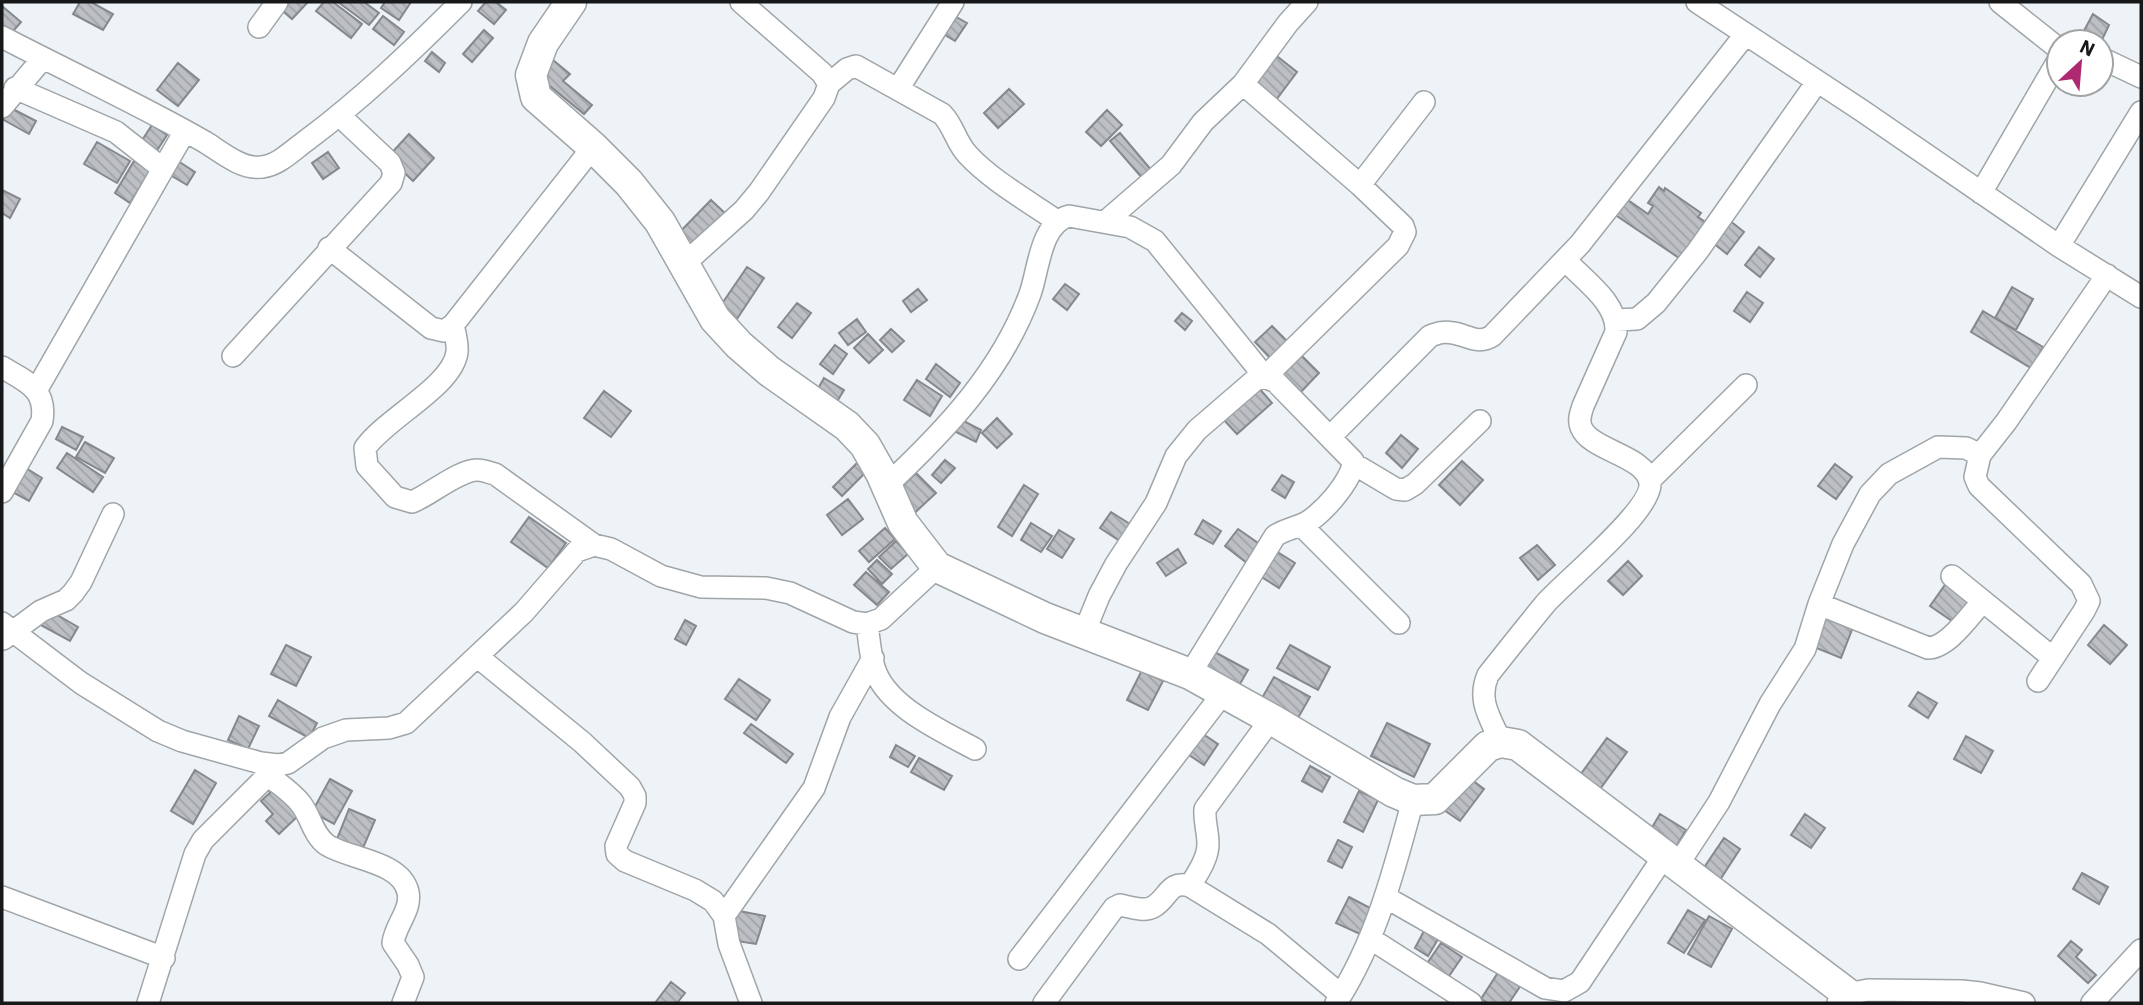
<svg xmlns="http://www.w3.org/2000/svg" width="2143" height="1005" font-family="'IBM Plex Sans',sans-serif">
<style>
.building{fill:url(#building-back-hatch);stroke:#85888c;stroke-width:2}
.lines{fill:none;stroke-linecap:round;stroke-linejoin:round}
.street-casing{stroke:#a0a5a8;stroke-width:24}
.secondary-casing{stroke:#a0a5a8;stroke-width:33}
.street{stroke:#fff;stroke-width:21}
.secondary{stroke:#fff;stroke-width:30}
</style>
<defs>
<pattern id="building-back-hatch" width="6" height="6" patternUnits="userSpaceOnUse" patternTransform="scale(1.75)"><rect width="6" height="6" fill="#bcbfc4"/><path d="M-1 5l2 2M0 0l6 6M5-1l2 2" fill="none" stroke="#a1a3a8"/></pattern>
</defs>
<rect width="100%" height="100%" fill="#eef3f7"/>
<!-- building -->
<path class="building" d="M80,2H91L113,14L103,30L73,14Z
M283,2H308L292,19L278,7Z
M324,2H333L362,24L351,38L316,11Z
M338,2H364L379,13L369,25Z
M385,2H411L399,20L381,8Z
M486,2H496L506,10L494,24L478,11Z
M2,6L21,22L8,37L2,31Z
M951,14L967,23L955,41L940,32Z
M2093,14L2109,25L2101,42H2082L2079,40Z
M383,16L404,32L394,45L373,29Z
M484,30L493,38L472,62L463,54Z
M432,52L445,63L439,72L425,61Z
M1273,53L1297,72L1276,100L1252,82Z
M553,60L570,74L563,81L592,105L584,114L539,77Z
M178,63L199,80L178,106L157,90Z
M1009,89L1024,104L998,128L984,113Z
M5,105L36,121L29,134L2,119V111Z
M1107,110L1122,125L1101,146L1086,132Z
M152,125L167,135L154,155L139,145Z
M1120,133L1152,171L1143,179L1110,141Z
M409,134L434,158L413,181L388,157Z
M97,142L130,161L117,183L84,164Z
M328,152L339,168L323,179L312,163Z
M134,161L150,171L130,203L115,193Z
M178,161L195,172L187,185L170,175Z
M1659,187L1664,191L1665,188L1701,213L1698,217L1707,223L1682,260L1611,212L1622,196L1648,214L1653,206L1648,203Z
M2,190L20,199L10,218L2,213Z
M711,200L727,215L688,255L672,240Z
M1729,220L1744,232L1727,254L1712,242Z
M1759,247L1774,259L1760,277L1745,265Z
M747,267L764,278L735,322L717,311Z
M1065,284L1079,294L1067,310L1053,299Z
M2012,287L2033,299L2016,330L1995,318Z
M918,289L927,300L911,312L903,301Z
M1747,292L1763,303L1750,322L1734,311Z
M797,303L811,313L792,338L778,327Z
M1983,311L2043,347L2031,368L1971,332Z
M1182,313L1192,321L1185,330L1175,321Z
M857,319L866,332L848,345L839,333Z
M1272,326L1287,341L1270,358L1255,342Z
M891,329L904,341L892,352L880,340Z
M868,334L883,350L869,363L854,348Z
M835,345L847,354L833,374L820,364Z
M1300,354L1319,373L1298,395L1278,375Z
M936,364L960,383L950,397L926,379Z
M824,378L844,390L835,405L815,394Z
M917,380L942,396L930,416L904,400Z
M1258,387L1272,403L1237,434L1223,419Z
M604,391L631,411L611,437L584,418Z
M954,416L981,430L976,442L948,428Z
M997,418L1012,434L997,448L982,433Z
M62,427L83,437L76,450L56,439Z
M1401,435L1418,449L1402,468L1386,453Z
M85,442L114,458L105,473L76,457Z
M67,453L103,477L93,492L57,468Z
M945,460L955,468L941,483L932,475Z
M859,461L868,470L842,496L833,487Z
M1462,461L1483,480L1460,505L1439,485Z
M1835,464L1852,477L1836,499L1818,486Z
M21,465L42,478L29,501L7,489Z
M916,473L936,493L907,520L895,493Z
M1282,475L1294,482L1285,498L1272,490Z
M1024,485L1038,494L1012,536L998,527Z
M848,499L863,519L842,535L827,515Z
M1111,512L1130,524L1120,541L1100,528Z
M529,517L566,543L548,568L511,542Z
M1203,520L1221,531L1213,544L1195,534Z
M1031,523L1052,536L1041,552L1021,540Z
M885,528L895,539L869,562L859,551Z
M1238,529L1261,545L1247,563L1225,546Z
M1059,530L1074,539L1062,558L1047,549Z
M896,541L908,554L891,569L879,557Z
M1537,545L1555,565L1538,580L1520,558Z
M1178,549L1186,563L1166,576L1157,563Z
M1276,551L1295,563L1279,588L1260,576Z
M877,560L892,574L882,584L868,569Z
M1628,561L1642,576L1623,595L1608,581Z
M866,572L889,592L877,605L854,585Z
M1947,582L1971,600L1955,623L1930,606Z
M47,609L78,627L70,641L39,624Z
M1821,615L1853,627L1841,658L1809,645Z
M685,620L696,626L686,645L675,639Z
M2104,625L2127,645L2110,664L2088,645Z
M286,645L311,657L296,686L271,674Z
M1290,645L1330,667L1318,690L1277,668Z
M1209,649L1248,670L1236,691L1198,669Z
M1142,670L1163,681L1148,710L1127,700Z
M1274,677L1310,697L1294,725L1258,705Z
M739,679L770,700L756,720L725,699Z
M1918,692L1937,703L1928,718L1909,706Z
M278,700L317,723L309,738L269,716Z
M239,716L259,726L248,749L228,740Z
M1387,723L1430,744L1414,777L1371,756Z
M751,724L793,754L786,763L744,733Z
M1197,730L1218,744L1204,765L1183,751Z
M1966,736L1993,751L1981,773L1954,759Z
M1607,738L1627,752L1595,796L1575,782Z
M896,745L915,756L908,767L890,757Z
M919,758L952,776L944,790L911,772Z
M1310,766L1330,777L1322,792L1302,781Z
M195,770L216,783L193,824L171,811Z
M1468,777L1484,789L1460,821L1444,810Z
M330,779L352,791L334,824L312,812Z
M274,789L299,815L279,834L266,821L273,814L261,801Z
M1359,791L1378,800L1363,832L1344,822Z
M349,809L375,820L360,855L335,844Z
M1660,814L1686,830L1673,852L1647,836Z
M1805,814L1825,828L1811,848L1791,835Z
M1724,838L1740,849L1716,886L1699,875Z
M1338,840L1352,847L1342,868L1328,861Z
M2082,873L2108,887L2099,904L2073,889Z
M1349,897L1372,909L1360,934L1336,923Z
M734,910L765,916L756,944L730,940Z
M1688,910L1705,920L1684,953L1668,943Z
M1709,916L1732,929L1711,967L1688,954Z
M1424,931L1438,939L1428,956L1415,948Z
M2071,941L2082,950L2076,957L2096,975L2088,983L2058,956Z
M1441,943L1462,957L1447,979L1426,965Z
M1501,968L1523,982L1509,1003H1488L1481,999Z
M671,982L685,993L677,1003H655Z"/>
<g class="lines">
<defs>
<path id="street" d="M1697,2L1861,110L2059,246L2141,297
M2000,2L2059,49
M259,27L277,2
M2,37C69,72 139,104 205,142C221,152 242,170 262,167C279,165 293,150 307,140C362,99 412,51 461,2
M2101,58L2141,77
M829,84L847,69L856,66L942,114C954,126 956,143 968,155C991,180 1028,201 1057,221
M15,88L116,132L163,169L185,131
M898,89L953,2
M2,107L43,58
M1360,185L1424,102
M1981,193L2059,59
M1105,222L1171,165L1203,122L1243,84L1288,23L1307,2
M2059,246L2141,112
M329,248L431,328L444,331L453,325L593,147
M684,264L744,210L759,192L824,98L829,84L822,73L741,2
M1616,320L1637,319L1656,303L1697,252L1817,82
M453,325C455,333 458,344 457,352C453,386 386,418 365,448L367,466L395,497L412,502C430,495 460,469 478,470C483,470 490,473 495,474L594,545
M233,356L391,183L394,173L390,163L340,116
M2,367C26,382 47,388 42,421L2,492
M37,389L163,169
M1330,437L1430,336C1438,333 1444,331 1453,333C1467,335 1478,345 1492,336L1580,244L1745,35
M1354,464L1396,489L1405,490L1415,484L1480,421
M1650,480L1746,385
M886,486C945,431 1002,371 1030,294C1039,269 1040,224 1069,216L1130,227L1155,241L1265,377L1398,246L1405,232L1403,226L1360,185L1243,84
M1301,525L1399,623
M1952,576L2053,658
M1819,604L1928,648C1948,648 1970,615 1983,601
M2,623L81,683L158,731L182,741L261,763L278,765L288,763L323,738L346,730L389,728L406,723L524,612L577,551L594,545L611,549L661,576L701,587L766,588L790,593L853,622L867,624L881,619L937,567
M867,624C869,638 870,654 874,667C885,706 942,731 975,749
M1084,633L1099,596L1116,564L1156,503L1176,456L1197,430L1255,380L1265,377L1276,382L1353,461C1354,479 1319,519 1301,525C1291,529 1284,530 1275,536L1190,674
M3,639L41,611L66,600L73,593L81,582L113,514
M478,657L582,742L630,787L635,796V803L616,846L617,854L625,861L695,890L713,901L724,916L729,944L751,1003
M2038,681L2084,611L2089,601L2081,584L1979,486L1975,477L1980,455L2006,422L2107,275
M1501,742C1490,718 1477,700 1488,675C1507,651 1526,627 1545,604C1565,581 1653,510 1650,483C1646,455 1590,451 1581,427C1578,419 1581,413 1583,406L1616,332C1618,303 1584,280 1565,260
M269,776C280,785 293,793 301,804C311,817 313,835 327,845C349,859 401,861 408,892C412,910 395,925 393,943L408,965L413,977L403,1003
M1677,866L1719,802L1770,704L1805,649L1819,604L1843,544L1870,494L1889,474L1938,447L1966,448L1980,455
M1190,886C1197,874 1208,859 1208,844C1208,831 1204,822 1205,809L1271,719
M2,897L164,958
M1387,898L1545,988L1564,991L1580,982L1664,856
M724,916L814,788L840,717L873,658
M1371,939L1471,1003
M1019,959L1224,692
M148,1003L195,854L203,840L276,767
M1044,1003L1114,908L1120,905C1130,907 1144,912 1153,907C1169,898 1168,880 1190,886L1268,934L1341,995
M1336,1003C1376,941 1394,871 1413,800
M1838,1003L1848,994L1868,990L1962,991L1980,993L2024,1003
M2092,1003L2141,950"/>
<path id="secondary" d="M571,2L543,43L531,75L536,97L593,147L629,183L660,222L715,319L739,345L769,371L847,426L865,445L881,473L903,523L937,567L1045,618L1190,674L1271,719L1394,792L1413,800L1435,799L1488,746L1501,742L1518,745L1848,994"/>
</defs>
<!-- street casing -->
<use href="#street" class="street-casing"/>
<!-- secondary casing -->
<use href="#secondary" class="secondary-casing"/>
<!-- street -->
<use href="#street" class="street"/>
<!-- secondary -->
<use href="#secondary" class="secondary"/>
</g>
<!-- border -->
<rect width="2143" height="1005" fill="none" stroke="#161819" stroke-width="7"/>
<!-- north arrow -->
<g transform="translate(2080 63) rotate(26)"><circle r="33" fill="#ffffff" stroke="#a2a3a3" stroke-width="2"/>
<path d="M0-5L12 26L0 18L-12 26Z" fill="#ae2971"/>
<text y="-10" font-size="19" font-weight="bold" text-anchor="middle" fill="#161819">N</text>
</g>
</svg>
